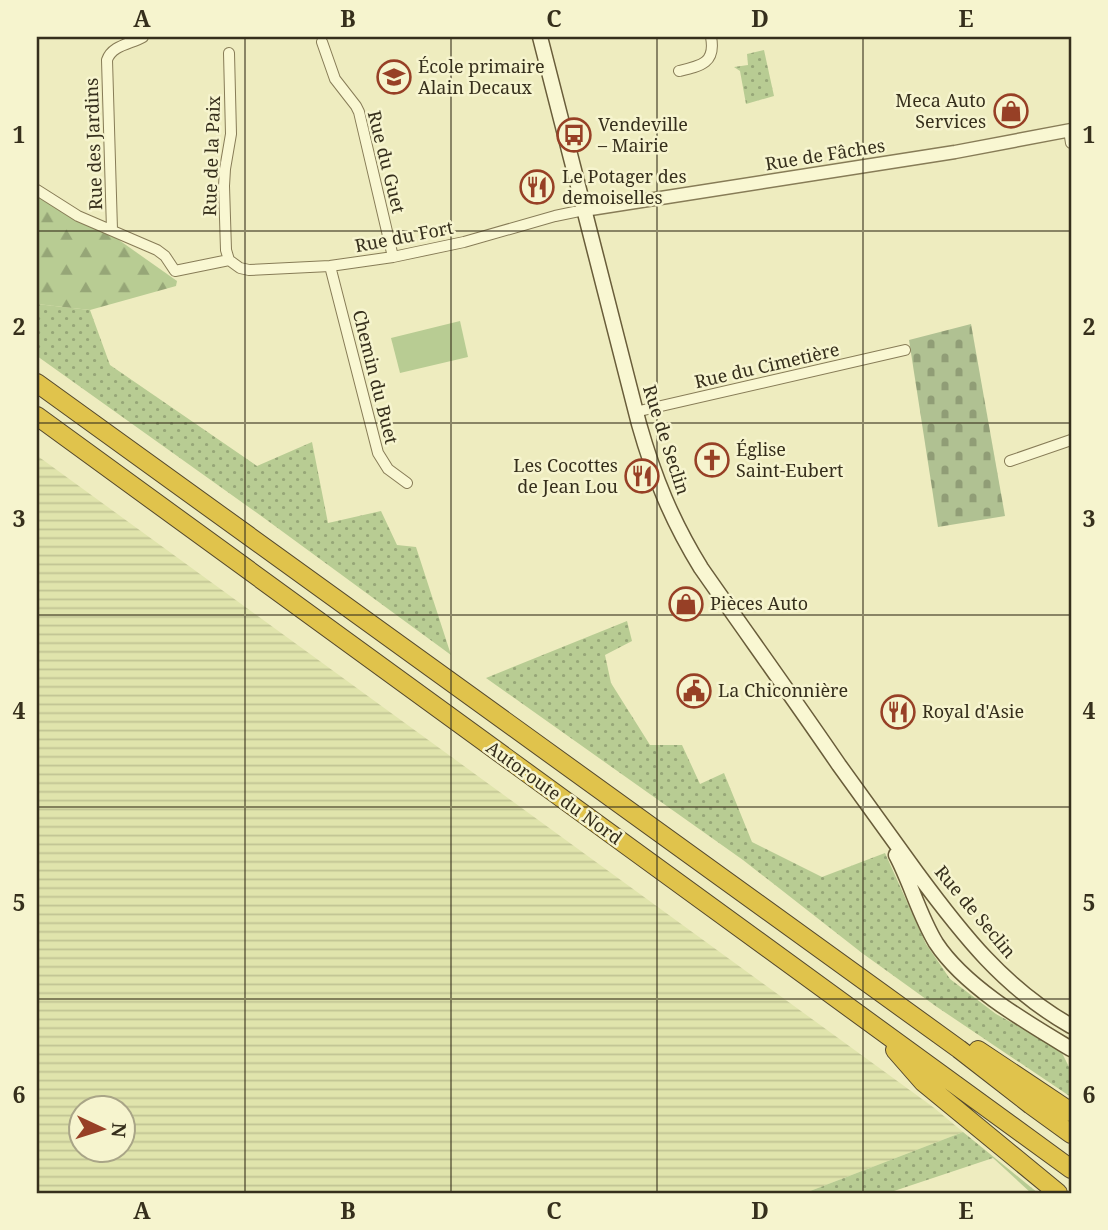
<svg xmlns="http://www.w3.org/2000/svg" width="1108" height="1230" font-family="'Noto Serif',serif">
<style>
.farmland{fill:url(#farmland-rules);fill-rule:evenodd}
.grass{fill:url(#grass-dots)}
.forest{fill:url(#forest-firs)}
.cemetery{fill:url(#cemetery-stones)}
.garden{fill:#b8cc93}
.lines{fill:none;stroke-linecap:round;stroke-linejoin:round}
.minor-casing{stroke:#877c57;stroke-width:12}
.tertiary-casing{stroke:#877c57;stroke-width:15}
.secondary-casing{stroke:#695d3a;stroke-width:17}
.motorway-casing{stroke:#54482c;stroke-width:20}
.minor{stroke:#f9f7d2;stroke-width:10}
.tertiary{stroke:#f9f7d2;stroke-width:12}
.secondary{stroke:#f9f7d2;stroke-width:14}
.motorway{stroke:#e0c34c;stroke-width:18}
.grid{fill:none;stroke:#362f1c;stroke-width:2;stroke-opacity:0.55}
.labels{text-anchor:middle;stroke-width:5;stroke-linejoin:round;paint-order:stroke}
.poi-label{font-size:18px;fill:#362f1c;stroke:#f6f4ce;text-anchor:start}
.street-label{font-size:18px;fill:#362f1c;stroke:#f6f4ce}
.neatline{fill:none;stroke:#362f1c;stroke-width:2.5}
.grid-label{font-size:23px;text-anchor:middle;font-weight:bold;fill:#362f1c}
</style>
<defs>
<pattern id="farmland-rules" width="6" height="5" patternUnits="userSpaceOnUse" patternTransform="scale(1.75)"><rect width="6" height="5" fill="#e0e4ac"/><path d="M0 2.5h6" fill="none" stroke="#c1c493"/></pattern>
<pattern id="grass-dots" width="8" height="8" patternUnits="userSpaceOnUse" patternTransform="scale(1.75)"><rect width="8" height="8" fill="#b8cc93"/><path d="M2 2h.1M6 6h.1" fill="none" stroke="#96a677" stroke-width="1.8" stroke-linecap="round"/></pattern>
<pattern id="forest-firs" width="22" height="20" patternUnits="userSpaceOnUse" patternTransform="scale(1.75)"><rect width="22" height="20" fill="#b8cc93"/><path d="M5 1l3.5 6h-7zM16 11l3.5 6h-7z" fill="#96a677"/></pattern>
<pattern id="cemetery-stones" width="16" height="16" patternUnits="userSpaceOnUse" patternTransform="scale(1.75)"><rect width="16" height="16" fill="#b0c192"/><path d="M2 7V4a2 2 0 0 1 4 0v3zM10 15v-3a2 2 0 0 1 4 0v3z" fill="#909d76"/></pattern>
</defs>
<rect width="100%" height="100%" fill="#eeecbf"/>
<!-- farmland -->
<path class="farmland" d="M39,457L933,1107L963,1132L805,1193H37V460ZM80,1108H122V1150H80Z"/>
<!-- grass -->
<path class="grass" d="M764,50L774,96L746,104L740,71L734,67L748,65L747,54Z
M37,304L90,310L110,365L257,466L312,442L328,523L381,511L397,545L416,547L451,655L264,518L37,356Z
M627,621L632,641L605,655L611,683L650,745H682L700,784L724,773L752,842L822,877L885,853L926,944L950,979L996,1014L1060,1049L1071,1071V1097L937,1007L862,953L743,860L486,678Z
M963,1132L1038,1193H1031L993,1158L888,1193H805Z"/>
<!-- forest -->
<path class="forest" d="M37,184L58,197L177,281L176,286L90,310L37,304Z"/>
<!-- cemetery -->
<path class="cemetery" d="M971,324L1005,516L938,527L909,340Z"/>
<!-- garden -->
<path class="garden" d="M460,321L468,357L400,373L391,338Z"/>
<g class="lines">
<defs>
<path id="minor" d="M322,42L335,79L356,106L359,112L393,257
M679,71C701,66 716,63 711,37
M1069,130L1071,143
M37,190L78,216L157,250L165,256L175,271L229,260
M112,230L107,60C112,45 131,44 143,37
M229,260L240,268L249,270L330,266L393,257L464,242L555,216L584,210
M229,260L226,250L224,186L225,169L231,134L229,53
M330,266L378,453L388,469L407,483
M635,412L905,350
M1010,461L1071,440"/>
<path id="tertiary" d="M584,210L955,152L1071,130"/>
<path id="secondary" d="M540,37L639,424C654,477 672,521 701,568C747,634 794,699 839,765C865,801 891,837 917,873C962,934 1004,988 1071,1026
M896,855C911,883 919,915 936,943C965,987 1026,1022 1071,1049"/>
<path id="motorway" d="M37,383L959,1049L1031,1105L1071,1134
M37,416L1071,1169
M895,1050L923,1082L1058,1193
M978,1050L1071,1112"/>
</defs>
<!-- minor casing -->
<use href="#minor" class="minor-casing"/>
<!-- tertiary casing -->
<use href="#tertiary" class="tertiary-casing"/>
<!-- secondary casing -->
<use href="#secondary" class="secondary-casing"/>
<!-- motorway casing -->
<use href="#motorway" class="motorway-casing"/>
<!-- minor -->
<use href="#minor" class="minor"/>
<!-- tertiary -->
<use href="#tertiary" class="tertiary"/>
<!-- secondary -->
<use href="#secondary" class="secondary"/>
<!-- motorway -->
<use href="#motorway" class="motorway"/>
</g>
<!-- grid -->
<path class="grid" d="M245,37V1193M451,37V1193M657,37V1193M863,37V1193M37,231H1071M37,423H1071M37,615H1071M37,807H1071M37,999H1071"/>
<!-- icons -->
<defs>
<symbol id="school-ring" viewBox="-11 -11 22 22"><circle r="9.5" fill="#f6f4ce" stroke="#974026" stroke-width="1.5"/><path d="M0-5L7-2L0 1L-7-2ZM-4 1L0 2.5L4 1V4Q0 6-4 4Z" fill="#974026"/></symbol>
<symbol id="shop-ring" viewBox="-11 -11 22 22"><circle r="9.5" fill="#f6f4ce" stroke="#974026" stroke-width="1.5"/><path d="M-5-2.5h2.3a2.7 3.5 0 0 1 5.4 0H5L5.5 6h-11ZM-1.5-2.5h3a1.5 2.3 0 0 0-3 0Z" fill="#974026"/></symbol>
<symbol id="bus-ring" viewBox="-11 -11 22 22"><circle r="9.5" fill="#f6f4ce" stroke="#974026" stroke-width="1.5"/><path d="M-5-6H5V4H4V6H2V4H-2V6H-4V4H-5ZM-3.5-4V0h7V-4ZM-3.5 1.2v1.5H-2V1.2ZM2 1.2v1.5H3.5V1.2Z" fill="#974026"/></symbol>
<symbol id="restaurant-ring" viewBox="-11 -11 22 22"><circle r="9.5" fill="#f6f4ce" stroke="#974026" stroke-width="1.5"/><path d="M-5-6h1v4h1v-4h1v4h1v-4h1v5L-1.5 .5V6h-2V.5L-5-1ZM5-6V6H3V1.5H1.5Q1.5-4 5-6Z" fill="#974026"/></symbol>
<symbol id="church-ring" viewBox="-11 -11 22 22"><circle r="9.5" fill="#f6f4ce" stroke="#974026" stroke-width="1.5"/><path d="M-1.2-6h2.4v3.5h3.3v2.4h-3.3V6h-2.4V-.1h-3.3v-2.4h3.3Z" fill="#974026"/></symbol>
<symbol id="civic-ring" viewBox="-11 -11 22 22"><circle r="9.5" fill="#f6f4ce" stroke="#974026" stroke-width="1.5"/><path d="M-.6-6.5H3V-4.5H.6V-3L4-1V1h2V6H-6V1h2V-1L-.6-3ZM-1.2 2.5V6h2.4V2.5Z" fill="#974026"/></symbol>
</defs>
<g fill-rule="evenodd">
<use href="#school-ring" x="375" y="58" width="38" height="38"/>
<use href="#shop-ring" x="992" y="92" width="38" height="38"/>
<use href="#bus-ring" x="555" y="116" width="38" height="38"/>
<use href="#restaurant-ring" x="518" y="168" width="38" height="38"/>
<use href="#church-ring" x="693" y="441" width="38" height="38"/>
<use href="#restaurant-ring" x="623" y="457" width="38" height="38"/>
<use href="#shop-ring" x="667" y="585" width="38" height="38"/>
<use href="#civic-ring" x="675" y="672" width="38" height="38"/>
<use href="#restaurant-ring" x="879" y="693" width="38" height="38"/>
</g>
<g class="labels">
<!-- poi labels -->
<g class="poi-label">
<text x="418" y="73">École primaire<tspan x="418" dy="21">Alain Decaux</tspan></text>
<text x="986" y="107" text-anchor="end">Meca Auto<tspan x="986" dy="21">Services</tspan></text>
<text x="598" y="131">Vendeville<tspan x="598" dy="21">– Mairie</tspan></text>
<text x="562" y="183">Le Potager des<tspan x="562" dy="21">demoiselles</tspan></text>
<text x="736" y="456">Église<tspan x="736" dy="21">Saint-Eubert</tspan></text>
<text x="618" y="472" text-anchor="end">Les Cocottes<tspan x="618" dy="21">de Jean Lou</tspan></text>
<text x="710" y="610">Pièces Auto</text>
<text x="718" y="697">La Chiconnière</text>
<text x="922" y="718">Royal d'Asie</text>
</g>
<!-- street labels -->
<g class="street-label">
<text transform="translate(94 144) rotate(-92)" y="6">Rue des Jardins</text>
<text transform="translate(825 155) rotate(-9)" y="6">Rue de Fâches</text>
<text transform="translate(212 156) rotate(-88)" y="6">Rue de la Paix</text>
<text transform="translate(386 162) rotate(76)" y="6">Rue du Guet</text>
<text transform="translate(404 237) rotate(-11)" y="6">Rue du Fort</text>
<text transform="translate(767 366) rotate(-13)" y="6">Rue du Cimetière</text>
<text transform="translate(375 377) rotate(76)" y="6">Chemin du Buet</text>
<text transform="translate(666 440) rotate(72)" y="6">Rue de Seclin</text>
<text transform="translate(554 793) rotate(36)" y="6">Autoroute du Nord</text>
<text transform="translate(975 912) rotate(50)" y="6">Rue de Seclin</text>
</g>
</g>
<!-- border -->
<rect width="1108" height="1230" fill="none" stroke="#f6f4ce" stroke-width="77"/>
<!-- north arrow -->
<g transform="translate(102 1129) rotate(94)"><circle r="33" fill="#f6f4ce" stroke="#a9a587" stroke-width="2"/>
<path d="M0-5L12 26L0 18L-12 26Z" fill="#974026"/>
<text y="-10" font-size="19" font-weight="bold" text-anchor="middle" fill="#362f1c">N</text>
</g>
<rect x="38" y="38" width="1032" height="1154" class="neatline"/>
<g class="grid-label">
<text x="142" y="27">A</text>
<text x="348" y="27">B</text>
<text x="554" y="27">C</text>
<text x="760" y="27">D</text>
<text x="966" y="27">E</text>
<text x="19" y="143">1</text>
<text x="1089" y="143">1</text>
<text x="19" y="335">2</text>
<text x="1089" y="335">2</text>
<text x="19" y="527">3</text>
<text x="1089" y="527">3</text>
<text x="19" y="719">4</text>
<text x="1089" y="719">4</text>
<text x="19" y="911">5</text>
<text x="1089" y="911">5</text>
<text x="19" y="1103">6</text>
<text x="1089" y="1103">6</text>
<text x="142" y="1219">A</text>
<text x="348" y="1219">B</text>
<text x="554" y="1219">C</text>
<text x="760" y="1219">D</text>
<text x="966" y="1219">E</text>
</g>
</svg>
